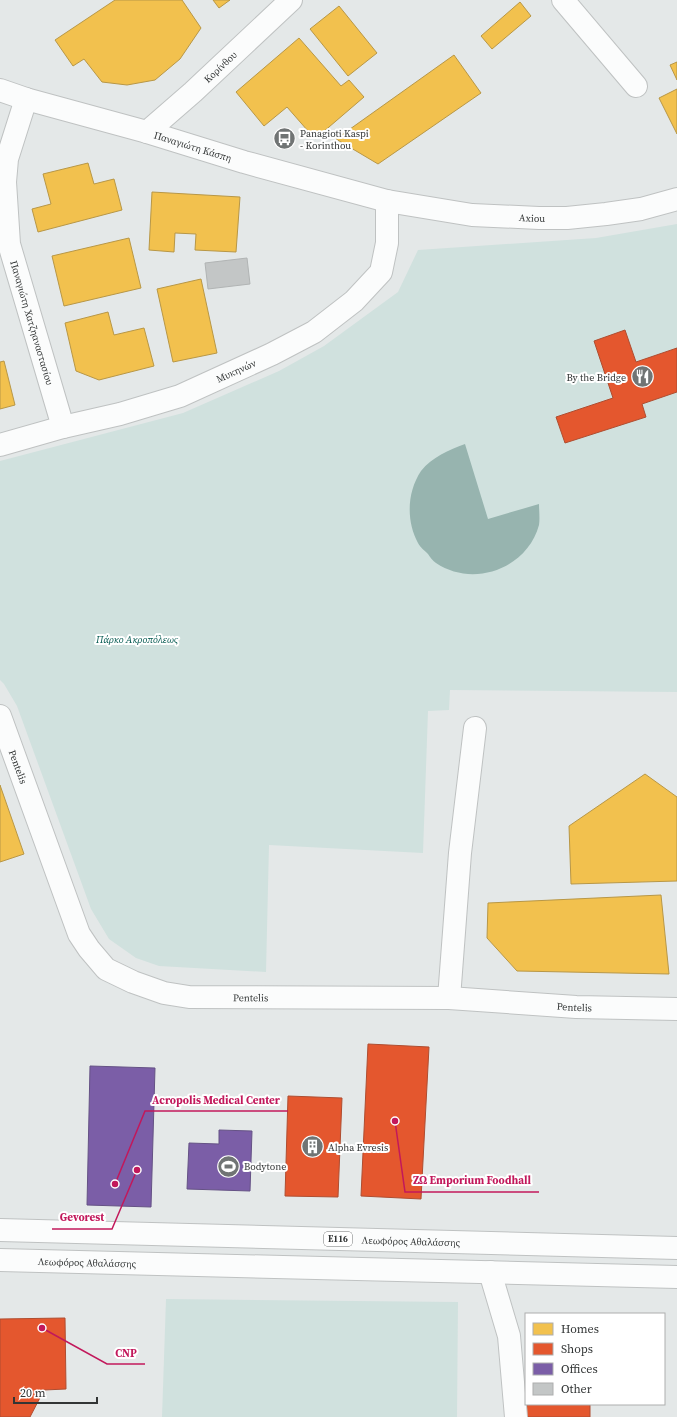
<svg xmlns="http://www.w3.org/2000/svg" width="677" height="1417" font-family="'Source Serif 4',serif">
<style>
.green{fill:#d0e1de}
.water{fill:#97b4af}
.homes{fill:#f2c14e;stroke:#b89746}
.shops{fill:#e4572e;stroke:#af4d30}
.offices{fill:#7b5ea7;stroke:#655285}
.building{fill:#c3c6c6;stroke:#b1b4b4}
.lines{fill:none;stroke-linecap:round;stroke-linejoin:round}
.minor-casing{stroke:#bfc2c2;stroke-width:24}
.major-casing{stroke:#bfc2c2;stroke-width:24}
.minor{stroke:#fbfcfc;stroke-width:22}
.major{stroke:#fbfcfc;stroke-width:22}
.labels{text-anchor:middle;stroke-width:4;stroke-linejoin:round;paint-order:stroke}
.shield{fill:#fff;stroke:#707272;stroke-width:1}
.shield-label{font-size:9px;font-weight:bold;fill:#323535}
.street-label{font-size:10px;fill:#323535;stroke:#fff}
.poi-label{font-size:10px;fill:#323535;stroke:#fff;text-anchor:start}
.park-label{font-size:10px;font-style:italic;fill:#02584f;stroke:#fff}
.leader{fill:none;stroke:#c2185b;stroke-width:1.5}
.callout-dot{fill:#c2185b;stroke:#fff;stroke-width:1.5}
.callout-label{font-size:11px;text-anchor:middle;font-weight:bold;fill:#c2185b;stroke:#fff;stroke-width:4;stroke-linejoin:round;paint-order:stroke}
</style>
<rect width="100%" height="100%" fill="#e4e8e8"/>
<!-- green -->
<path class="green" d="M677,224V692L450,690L449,710L428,711L423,853L269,845L266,972L159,966L136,958L109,939L91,909L17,706L4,684L0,680V461L183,413L279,371L324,346L398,292L418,250L596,238Z
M166,1299L458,1302L457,1417H162Z"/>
<!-- water -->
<path class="water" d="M465,444L488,519L539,504C539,510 540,519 539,525C527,569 473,588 436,563C433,561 430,557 428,554C425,551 420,547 418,543C406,521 407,492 421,471C432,457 449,450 465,444Z"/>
<!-- homes -->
<path class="homes" d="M115,0H182L201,28L180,59L155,80L127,85L102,82L84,59L73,66L55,40Z
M213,0H230L219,8Z
M520,2L531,16L492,49L481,36Z
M339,6L377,53L348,76L310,29Z
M299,38L341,86L349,80L364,97L315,139L287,107L264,126L236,92Z
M454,55L481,93L378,164L336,139Z
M677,62V80L670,65Z
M677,89V134L659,98Z
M88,163L94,184L114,179L122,210L38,232L32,209L51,204L43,174Z
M152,192L240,197L236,252L195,250L196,234L175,233L174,252L149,250Z
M129,238L141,288L64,306L52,256Z
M201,279L217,353L173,362L157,289Z
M108,312L114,335L144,328L154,366L99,380L76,371L65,323Z
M4,361L15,405L0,409V362Z
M645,774L677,797V881L571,884L569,826Z
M0,785L24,854L0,862Z
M661,895L669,974L517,971L487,938L488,903Z"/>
<!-- shops -->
<path class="shops" d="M625,330L636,362L677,348V392L642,404L646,417L565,443L556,417L613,398L594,341Z
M368,1044L429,1047L421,1199L361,1196Z
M288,1096L342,1098L338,1197L285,1196Z
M65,1318L66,1389L44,1390L30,1417H0V1319Z
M527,1404H590V1417H526Z"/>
<!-- offices -->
<path class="offices" d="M90,1066L155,1068L151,1207L87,1205Z
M219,1130L252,1131L250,1191L187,1189L189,1143L219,1144Z"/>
<!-- building -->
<path class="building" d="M247,258L250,284L208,289L205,263Z"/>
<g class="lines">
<defs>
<g id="minor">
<path d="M563,0L636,86"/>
<path id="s1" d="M0,90L26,99L147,132L244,162L387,201L472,215L539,218H567L606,214L641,209L677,199"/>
<path id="s2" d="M26,99L7,159L5,182L9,244L63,427"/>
<path id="s3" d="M147,132L193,92L291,0"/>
<path id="s4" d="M0,445L63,427L120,414L180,396L272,354L314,332L354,301L381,272L387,243V201"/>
<path id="s5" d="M0,716L79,934L89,949L106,969L133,982L164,993L189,997L449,998L576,1007L677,1009"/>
<path d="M449,998L460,853L475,728"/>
<path d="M490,1272L509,1336L516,1417"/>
</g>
<g id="major">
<path id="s6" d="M0,1230L677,1248"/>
<path id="s7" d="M0,1260L677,1277"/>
</g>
</defs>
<!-- minor casing -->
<use href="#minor" class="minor-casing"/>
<!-- major casing -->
<use href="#major" class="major-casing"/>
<!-- minor -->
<use href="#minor" class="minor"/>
<!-- major -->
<use href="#major" class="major"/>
</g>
<!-- icons -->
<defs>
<symbol id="bus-disc" viewBox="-11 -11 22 22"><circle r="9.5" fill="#707474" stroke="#fff"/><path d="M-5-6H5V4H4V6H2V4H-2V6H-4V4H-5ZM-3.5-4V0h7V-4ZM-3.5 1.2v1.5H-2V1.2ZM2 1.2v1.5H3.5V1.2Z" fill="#fff"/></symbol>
<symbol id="restaurant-disc" viewBox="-11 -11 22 22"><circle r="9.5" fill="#707474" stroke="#fff"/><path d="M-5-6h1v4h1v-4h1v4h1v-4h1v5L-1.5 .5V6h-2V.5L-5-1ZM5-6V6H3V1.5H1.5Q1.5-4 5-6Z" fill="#fff"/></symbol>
<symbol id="building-disc" viewBox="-11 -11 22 22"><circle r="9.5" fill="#707474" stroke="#fff"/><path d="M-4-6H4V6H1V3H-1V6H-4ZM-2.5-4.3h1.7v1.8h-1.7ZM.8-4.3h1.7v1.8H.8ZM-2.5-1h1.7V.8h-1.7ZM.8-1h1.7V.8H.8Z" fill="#fff"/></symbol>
<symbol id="stadium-disc" viewBox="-11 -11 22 22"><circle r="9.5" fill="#707474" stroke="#fff"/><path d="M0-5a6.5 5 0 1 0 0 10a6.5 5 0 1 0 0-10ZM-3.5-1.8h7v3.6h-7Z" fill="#fff"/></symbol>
</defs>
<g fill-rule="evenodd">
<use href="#bus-disc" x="272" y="126" width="25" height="25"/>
<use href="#restaurant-disc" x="630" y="364" width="25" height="25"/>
<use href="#building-disc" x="300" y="1134" width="25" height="25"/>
<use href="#stadium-disc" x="216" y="1154" width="25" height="25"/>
</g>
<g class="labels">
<!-- shield labels -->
<rect class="shield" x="324" y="1232" width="28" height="14" rx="3"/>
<g class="shield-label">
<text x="338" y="1242">E116</text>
</g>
<!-- street labels -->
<g class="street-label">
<text dy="4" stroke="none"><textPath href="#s3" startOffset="98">Κορίνθου</textPath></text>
<text dy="4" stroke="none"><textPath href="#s1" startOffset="201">Παναγιώτη Κάσπη</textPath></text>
<text dy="4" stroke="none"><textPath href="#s1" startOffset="549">Axiou</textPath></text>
<text dy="4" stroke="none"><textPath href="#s2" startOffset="230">Παναγιώτη Χατζηαναστασίου</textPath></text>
<text dy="4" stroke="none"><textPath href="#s4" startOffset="248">Μυκηνών</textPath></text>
<text dy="4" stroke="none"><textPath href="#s5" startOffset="54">Pentelis</textPath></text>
<text dy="4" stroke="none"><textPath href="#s5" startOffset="426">Pentelis</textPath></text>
<text dy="4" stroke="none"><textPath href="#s5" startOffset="750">Pentelis</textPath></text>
<text dy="4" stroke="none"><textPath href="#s6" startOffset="411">Λεωφόρος Αθαλάσσης</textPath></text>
<text dy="4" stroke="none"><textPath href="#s7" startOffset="87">Λεωφόρος Αθαλάσσης</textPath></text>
</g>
<!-- poi labels -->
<g class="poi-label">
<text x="300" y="137">Panagioti Kaspi<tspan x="300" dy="12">- Korinthou</tspan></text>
<text x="626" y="381" text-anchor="end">By the Bridge</text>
<text x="328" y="1151">Alpha Evresis</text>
<text x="244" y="1170">Bodytone</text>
</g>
<!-- park labels -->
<g class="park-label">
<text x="137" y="643">Πάρκο Ακροπόλεως</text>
</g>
</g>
<!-- callouts -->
<path class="leader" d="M115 1184L145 1111H288M395 1121L405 1192H539M137 1170L112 1229H52M42 1328L107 1364H145"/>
<g class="callout-dot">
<circle cx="115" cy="1184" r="4"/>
<circle cx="395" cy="1121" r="4"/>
<circle cx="137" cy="1170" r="4"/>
<circle cx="42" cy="1328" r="4"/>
</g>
<g class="callout-label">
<text x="216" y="1104">Acropolis Medical Center</text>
<text x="472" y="1184">ΖΩ Emporium Foodhall</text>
<text x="82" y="1221">Gevorest</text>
<text x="126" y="1357">CNP</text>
</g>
<!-- legend -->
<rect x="525" y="1313" width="140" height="92" fill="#ffffff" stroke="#adaeae"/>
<rect x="533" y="1323" width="20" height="12" fill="#f2c14e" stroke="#adaeae"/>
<text x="561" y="1333" font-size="12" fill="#323535">Homes</text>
<rect x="533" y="1343" width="20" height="12" fill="#e4572e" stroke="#adaeae"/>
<text x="561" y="1353" font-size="12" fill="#323535">Shops</text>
<rect x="533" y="1363" width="20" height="12" fill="#7b5ea7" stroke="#adaeae"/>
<text x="561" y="1373" font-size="12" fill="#323535">Offices</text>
<rect x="533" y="1383" width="20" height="12" fill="#c3c6c6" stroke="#adaeae"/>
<text x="561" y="1393" font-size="12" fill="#323535">Other</text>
<!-- scale -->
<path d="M14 1397v6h83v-6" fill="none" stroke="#323535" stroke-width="2"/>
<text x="20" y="1397" font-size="12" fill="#323535" stroke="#ffffff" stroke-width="3" paint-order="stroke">20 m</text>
</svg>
